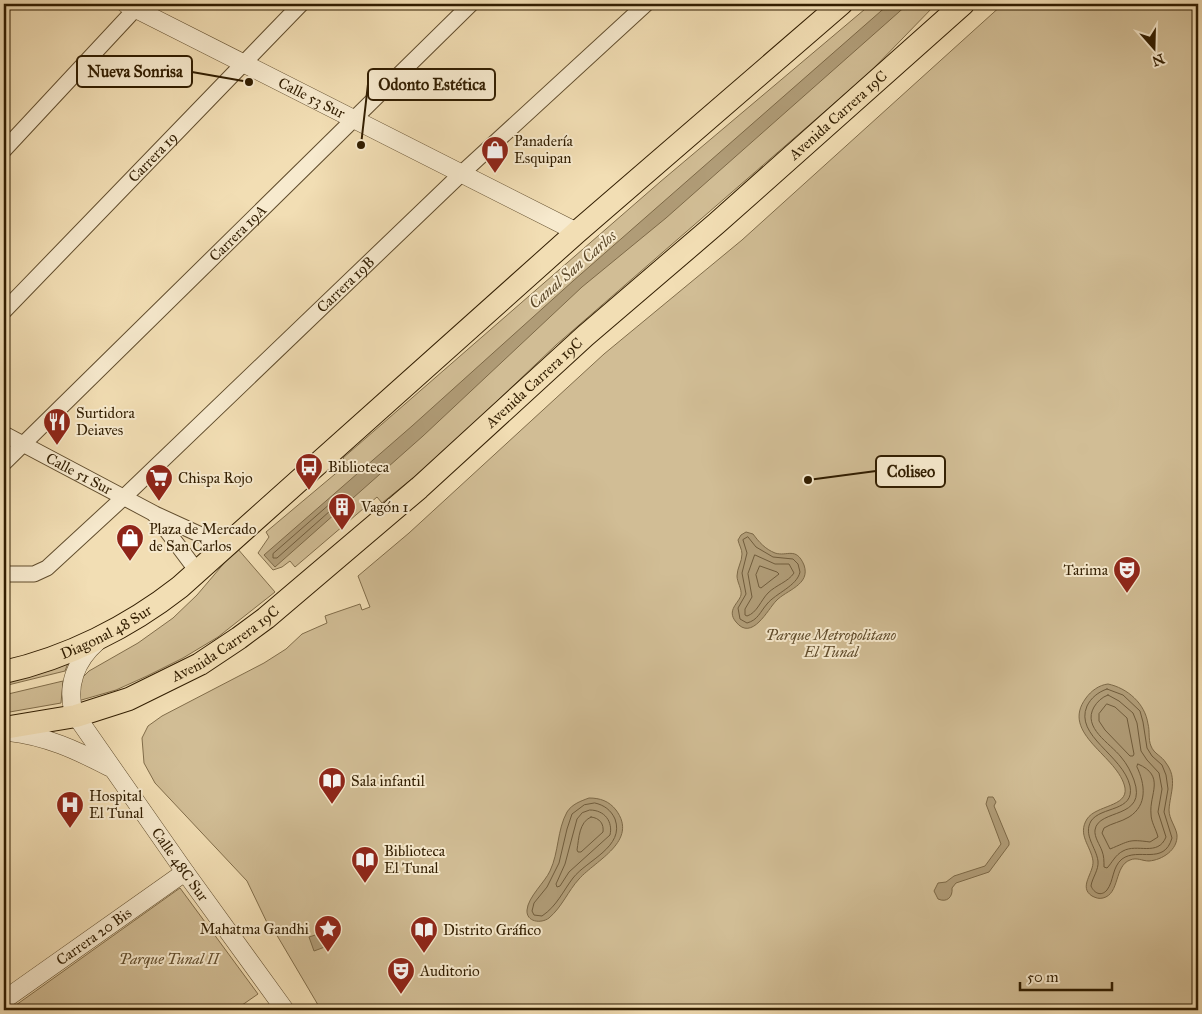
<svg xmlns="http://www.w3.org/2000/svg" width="1202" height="1014" font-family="'IM FELL Great Primer',serif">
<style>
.green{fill:#d1bd95;stroke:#816d4a}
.water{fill:#b09c77;stroke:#7d6947}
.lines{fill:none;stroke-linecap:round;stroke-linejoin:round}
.shore{stroke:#705c3c;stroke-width:1}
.minor-casing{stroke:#614d2d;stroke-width:17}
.tertiary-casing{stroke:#614d2d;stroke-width:19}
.primary-casing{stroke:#311d00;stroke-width:24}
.minor{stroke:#f7eace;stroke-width:15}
.tertiary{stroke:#f7eace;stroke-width:18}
.primary{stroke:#f2deb4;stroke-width:22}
.labels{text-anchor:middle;stroke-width:4;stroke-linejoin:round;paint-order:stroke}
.street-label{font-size:15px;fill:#311d00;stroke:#f7eace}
.poi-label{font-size:15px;fill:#311d00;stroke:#f7eace;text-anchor:start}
.park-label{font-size:15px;font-style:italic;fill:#614d2d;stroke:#f7eace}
.water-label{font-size:16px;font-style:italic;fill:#5d492a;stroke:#f7eace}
.leader{fill:none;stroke:#311d00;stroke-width:2}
.callout-dot{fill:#311d00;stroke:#f7eace;stroke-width:2}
.callout{fill:#f7eace;stroke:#311d00;stroke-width:2}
.callout-label{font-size:16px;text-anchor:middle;font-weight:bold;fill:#311d00}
</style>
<rect width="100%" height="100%" fill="#f2deb4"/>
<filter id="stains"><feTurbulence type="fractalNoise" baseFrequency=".004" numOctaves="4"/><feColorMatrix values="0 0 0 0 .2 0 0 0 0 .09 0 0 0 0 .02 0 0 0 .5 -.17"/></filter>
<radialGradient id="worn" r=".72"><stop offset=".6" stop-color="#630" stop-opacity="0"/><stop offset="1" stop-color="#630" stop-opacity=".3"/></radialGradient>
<!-- green -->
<path class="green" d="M871,4H936L869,73L556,345L435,460L382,503L377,497L295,567L290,561L282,567L273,570L258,553L269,537L266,532L347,464L343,458L660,182Z
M1003,4H1198V1010H321L275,932L272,933L247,881L155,783L144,763L142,738L148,726L162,716L264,663L286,649L302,634L327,623L325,616L360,604L362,610L370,607L358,576L409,533L604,354L742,240Z
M237,548L275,592L218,637L183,658L147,676L116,690L78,701L81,679L89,671L138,643L173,618L197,595Z
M68,663L65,671L4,686V682Z
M63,681L61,703L4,713V695Z
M180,888L258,994L235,1010H9Z"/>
<!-- water -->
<path class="water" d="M889,4H908L666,218L582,287L423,436L275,567L264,555L412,426L573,281Z
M746,532L753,534C759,542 765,549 775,553C787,557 796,546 804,565C811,585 786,590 776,601C768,609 752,642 736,622C726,610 739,603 741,595C742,589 737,582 737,576C737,568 742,562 742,554C742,549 739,545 738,540L741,535Z
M1108,684C1127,688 1145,703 1148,724C1150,731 1148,739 1151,746C1154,754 1162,756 1166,763C1178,779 1170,793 1169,810C1169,819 1176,827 1177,835C1178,850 1162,860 1149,861C1142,861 1137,857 1130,860C1114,866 1120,894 1103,898C1099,899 1096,898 1092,896C1078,887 1094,873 1093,861C1091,846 1077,835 1087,819C1096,805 1128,807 1125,788C1119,756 1059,734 1086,698C1091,691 1099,685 1108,684Z
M988,797H993L996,802L994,806L1009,842V845L989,872L956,883L952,888C953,897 947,903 938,899L934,891L938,883L946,882L954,876L985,866L1001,844L986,804Z
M589,798C600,798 609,801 616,810C639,841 596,860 579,879C568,891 562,907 549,918C541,924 526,922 527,910C528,897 545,882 550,871C559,852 557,830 567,812C572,804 581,801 589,798Z
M328,931L333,944L314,951L309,937Z"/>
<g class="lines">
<!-- shore -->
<path class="shore" d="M336,499L339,500V503L277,558H273V554Z
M748,537L756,547L773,557L793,559L798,564L800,572C797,586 776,593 767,604C760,612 758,620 747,623L740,619L738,608L746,594L742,573L747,553L743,540Z
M755,555L775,564H789L794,573C788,582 776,585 768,593C761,600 757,613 747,616L745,615V609L752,597L748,574Z
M760,566L777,572L779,574L761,588L759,587L756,575Z
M1107,689L1123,695L1140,711L1143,722L1147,748L1152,756L1162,765L1166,775L1168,789L1164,812L1172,838C1164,866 1138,847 1122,859C1112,867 1114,881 1107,890C1101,897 1094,893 1091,886C1092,878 1099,870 1098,861C1096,847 1083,835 1091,821C1101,806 1135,812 1130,786C1123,755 1074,736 1087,706C1091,698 1098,692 1107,689Z
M1108,695L1119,701L1133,713L1137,723L1141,751L1147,760L1159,773L1162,789L1158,812L1166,837C1158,857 1137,843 1123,851C1115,855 1112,863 1107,868L1104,867C1104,861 1104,856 1102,851C1100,845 1094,837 1095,830C1098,808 1148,820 1134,780C1131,772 1127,764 1121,757C1110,743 1082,728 1094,707C1097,702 1102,697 1108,695Z
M1107,704L1115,707L1127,718L1134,754L1133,756H1130L1105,730L1099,721V714Z
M1138,764C1166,776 1149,794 1151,814C1151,822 1156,829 1158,837L1150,842C1128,839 1130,841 1110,849L1102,833L1104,828C1112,823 1121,822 1129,817C1148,805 1145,784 1137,767Z
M595,803C604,805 611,810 615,819C625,847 587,860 573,878C563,891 557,906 542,916L534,915L532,911L534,903L547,887L559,863L567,829L572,814L584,805Z
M590,810C605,810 613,822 610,835L569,872L560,886L557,887L556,884L565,864L577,819L582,813Z
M591,817C600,818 604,824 603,832L581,852H578L577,850C579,838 579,822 591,817Z"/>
<defs>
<g id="minor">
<path d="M4,150L140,4"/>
<path id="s1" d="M4,311L301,4"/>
<path id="s2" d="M4,434L155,514L225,546"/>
<path id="s3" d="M4,463L471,4"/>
<path d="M155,515L197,571"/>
<path id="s4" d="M4,574H34L47,568L123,498L462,173L646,4"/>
</g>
<g id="tertiary">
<path id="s5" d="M126,4L577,232"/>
<path id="s6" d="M97,642C76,660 66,686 74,713L185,872L285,1010"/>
<path d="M9,732C46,736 76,750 109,767"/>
<path id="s7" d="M4,1000L185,872"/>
</g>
<g id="primary">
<path id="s8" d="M4,672C67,658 129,627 180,587L577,232L841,4"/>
<path id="s9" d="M4,728L76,716L129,699L200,664L239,638L266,618L419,488L585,336L717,223L963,4"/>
</g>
</defs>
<!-- minor casing -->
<use href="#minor" class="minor-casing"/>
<!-- tertiary casing -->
<use href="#tertiary" class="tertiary-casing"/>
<!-- primary casing -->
<use href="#primary" class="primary-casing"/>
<!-- minor -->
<use href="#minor" class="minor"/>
<!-- tertiary -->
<use href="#tertiary" class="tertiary"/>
<!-- primary -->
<use href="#primary" class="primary"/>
</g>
<!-- icons -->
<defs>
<symbol id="shop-pin" viewBox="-11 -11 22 30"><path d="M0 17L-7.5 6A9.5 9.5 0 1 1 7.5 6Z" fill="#8f2418" stroke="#f7eace"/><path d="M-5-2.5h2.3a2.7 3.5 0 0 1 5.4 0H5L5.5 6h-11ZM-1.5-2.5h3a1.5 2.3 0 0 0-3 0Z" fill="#fff"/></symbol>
<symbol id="restaurant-pin" viewBox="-11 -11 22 30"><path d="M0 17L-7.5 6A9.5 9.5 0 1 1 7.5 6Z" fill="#8f2418" stroke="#f7eace"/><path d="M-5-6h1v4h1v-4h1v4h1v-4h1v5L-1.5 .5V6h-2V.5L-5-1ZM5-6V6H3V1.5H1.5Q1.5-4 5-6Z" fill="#fff"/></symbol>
<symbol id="bus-pin" viewBox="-11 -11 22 30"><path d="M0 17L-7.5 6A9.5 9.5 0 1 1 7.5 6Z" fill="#8f2418" stroke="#f7eace"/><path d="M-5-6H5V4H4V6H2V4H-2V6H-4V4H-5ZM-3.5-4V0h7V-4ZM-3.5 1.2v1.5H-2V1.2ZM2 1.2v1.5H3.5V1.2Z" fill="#fff"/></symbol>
<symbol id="supermarket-pin" viewBox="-11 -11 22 30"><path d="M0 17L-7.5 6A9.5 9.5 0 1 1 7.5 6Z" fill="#8f2418" stroke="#f7eace"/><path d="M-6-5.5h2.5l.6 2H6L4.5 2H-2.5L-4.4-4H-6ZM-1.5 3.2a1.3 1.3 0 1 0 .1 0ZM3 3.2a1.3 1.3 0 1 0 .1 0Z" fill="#fff"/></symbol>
<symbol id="building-pin" viewBox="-11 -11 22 30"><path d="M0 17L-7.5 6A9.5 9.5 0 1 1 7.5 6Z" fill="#8f2418" stroke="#f7eace"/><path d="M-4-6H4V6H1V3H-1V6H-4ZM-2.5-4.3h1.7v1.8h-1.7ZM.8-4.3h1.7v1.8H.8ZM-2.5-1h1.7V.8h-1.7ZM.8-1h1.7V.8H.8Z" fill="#fff"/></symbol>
<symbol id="theatre-pin" viewBox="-11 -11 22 30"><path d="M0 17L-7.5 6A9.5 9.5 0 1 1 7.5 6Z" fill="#8f2418" stroke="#f7eace"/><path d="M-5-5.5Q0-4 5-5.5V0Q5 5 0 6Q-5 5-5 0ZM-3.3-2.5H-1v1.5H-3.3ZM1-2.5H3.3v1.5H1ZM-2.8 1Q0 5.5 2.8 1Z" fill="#fff"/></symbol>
<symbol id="library-pin" viewBox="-11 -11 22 30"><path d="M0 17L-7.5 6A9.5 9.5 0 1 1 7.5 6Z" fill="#8f2418" stroke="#f7eace"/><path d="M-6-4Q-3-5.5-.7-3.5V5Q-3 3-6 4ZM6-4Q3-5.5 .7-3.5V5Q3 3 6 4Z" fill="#fff"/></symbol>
<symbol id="hospital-pin" viewBox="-11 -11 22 30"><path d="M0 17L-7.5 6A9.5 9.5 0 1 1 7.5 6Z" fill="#8f2418" stroke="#f7eace"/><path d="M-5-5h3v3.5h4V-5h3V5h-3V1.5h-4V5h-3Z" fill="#fff"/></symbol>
<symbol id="sight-pin" viewBox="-11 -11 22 30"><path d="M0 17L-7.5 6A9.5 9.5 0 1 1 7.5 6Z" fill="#8f2418" stroke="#f7eace"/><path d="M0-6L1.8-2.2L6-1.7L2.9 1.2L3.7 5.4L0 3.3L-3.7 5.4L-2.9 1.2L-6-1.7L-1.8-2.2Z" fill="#fff"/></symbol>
</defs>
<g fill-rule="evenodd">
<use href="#shop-pin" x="479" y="134" width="32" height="43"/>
<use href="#restaurant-pin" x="41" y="406" width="32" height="43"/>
<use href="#bus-pin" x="293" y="451" width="32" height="43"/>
<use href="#supermarket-pin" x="143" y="462" width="32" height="43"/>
<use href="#building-pin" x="326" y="491" width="32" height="43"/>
<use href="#shop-pin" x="114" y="522" width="32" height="43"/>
<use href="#theatre-pin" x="1111" y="554" width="32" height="43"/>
<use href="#library-pin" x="316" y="765" width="32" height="43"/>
<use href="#hospital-pin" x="54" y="789" width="32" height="43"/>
<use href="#library-pin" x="349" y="844" width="32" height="43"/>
<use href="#sight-pin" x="312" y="913" width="32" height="43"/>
<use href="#library-pin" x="408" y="914" width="32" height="43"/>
<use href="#theatre-pin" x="385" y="955" width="32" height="43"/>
</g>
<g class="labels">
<!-- street labels -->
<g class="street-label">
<text dy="5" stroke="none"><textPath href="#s5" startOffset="208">Calle 53 Sur</textPath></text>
<text dy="5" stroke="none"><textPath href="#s9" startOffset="1050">Avenida Carrera 19C</textPath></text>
<text dy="5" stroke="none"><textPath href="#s1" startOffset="214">Carrera 19</textPath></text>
<text dy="5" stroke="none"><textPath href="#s3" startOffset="328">Carrera 19A</textPath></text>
<text dy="5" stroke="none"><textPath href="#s4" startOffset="456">Carrera 19B</textPath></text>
<text dy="5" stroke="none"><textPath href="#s9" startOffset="645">Avenida Carrera 19C</textPath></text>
<text dy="5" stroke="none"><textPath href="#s2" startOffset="85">Calle 51 Sur</textPath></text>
<text dy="5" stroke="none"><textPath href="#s8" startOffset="110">Diagonal 48 Sur</textPath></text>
<text dy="5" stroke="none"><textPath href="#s9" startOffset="240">Avenida Carrera 19C</textPath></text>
<text dy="5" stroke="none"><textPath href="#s6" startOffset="264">Calle 48C Sur</textPath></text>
<text dy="5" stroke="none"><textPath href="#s7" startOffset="110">Carrera 20 Bis</textPath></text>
</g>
<!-- poi labels -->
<g class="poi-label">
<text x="514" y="146">Panadería<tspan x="514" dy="17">Esquipan</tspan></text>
<text x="76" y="418">Surtidora<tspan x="76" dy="17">Deiaves</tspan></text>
<text x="328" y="472">Biblioteca</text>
<text x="178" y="483">Chispa Rojo</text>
<text x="361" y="512">Vagón 1</text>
<text x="149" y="534">Plaza de Mercado<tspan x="149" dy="17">de San Carlos</tspan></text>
<text x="1108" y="575" text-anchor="end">Tarima</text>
<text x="351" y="786">Sala infantil</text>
<text x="89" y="801">Hospital<tspan x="89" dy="17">El Tunal</tspan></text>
<text x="384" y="856">Biblioteca<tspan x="384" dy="17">El Tunal</tspan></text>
<text x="309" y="934" text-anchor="end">Mahatma Gandhi</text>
<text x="443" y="935">Distrito Gráfico</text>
<text x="420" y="976">Auditorio</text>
</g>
<!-- park labels -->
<g class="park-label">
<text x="831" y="640">Parque Metropolitano<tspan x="831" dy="17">El Tunal</tspan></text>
<text x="169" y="964">Parque Tunal II</text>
</g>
<!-- water labels -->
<g class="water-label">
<text transform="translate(572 269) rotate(-41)" y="6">Canal San Carlos</text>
</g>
</g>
<!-- callouts -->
<path class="leader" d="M249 82L192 72M361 145L368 84M808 480L876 471"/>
<g class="callout-dot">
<circle cx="249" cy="82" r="5"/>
<circle cx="361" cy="145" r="5"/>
<circle cx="808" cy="480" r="5"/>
</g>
<g class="callout">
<rect x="77" y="56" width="115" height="31" rx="5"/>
<rect x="368" y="69" width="127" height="31" rx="5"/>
<rect x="876" y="456" width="69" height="31" rx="5"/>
</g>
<g class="callout-label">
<text x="135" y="77">Nueva Sonrisa</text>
<text x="432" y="90">Odonto Estética</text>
<text x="911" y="477">Coliseo</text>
</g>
<!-- margin -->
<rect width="1202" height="1014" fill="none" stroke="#f2deb4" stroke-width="20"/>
<rect x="5" y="5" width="1192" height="1004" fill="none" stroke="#311d00" stroke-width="2.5"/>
<rect x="10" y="10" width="1182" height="994" fill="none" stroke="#311d00"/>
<!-- north arrow -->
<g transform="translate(1154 48) rotate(160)" stroke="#f7eace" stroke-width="4" paint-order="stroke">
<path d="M0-4L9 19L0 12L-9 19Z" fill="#311d00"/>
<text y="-8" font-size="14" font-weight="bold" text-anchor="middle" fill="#311d00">N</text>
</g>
<!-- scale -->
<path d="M1020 982v8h92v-8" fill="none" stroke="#311d00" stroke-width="2.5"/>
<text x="1027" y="982" font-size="15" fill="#311d00" stroke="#f7eace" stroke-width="4" paint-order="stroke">50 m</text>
<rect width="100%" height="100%" filter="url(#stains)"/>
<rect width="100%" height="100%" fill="url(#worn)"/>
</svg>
